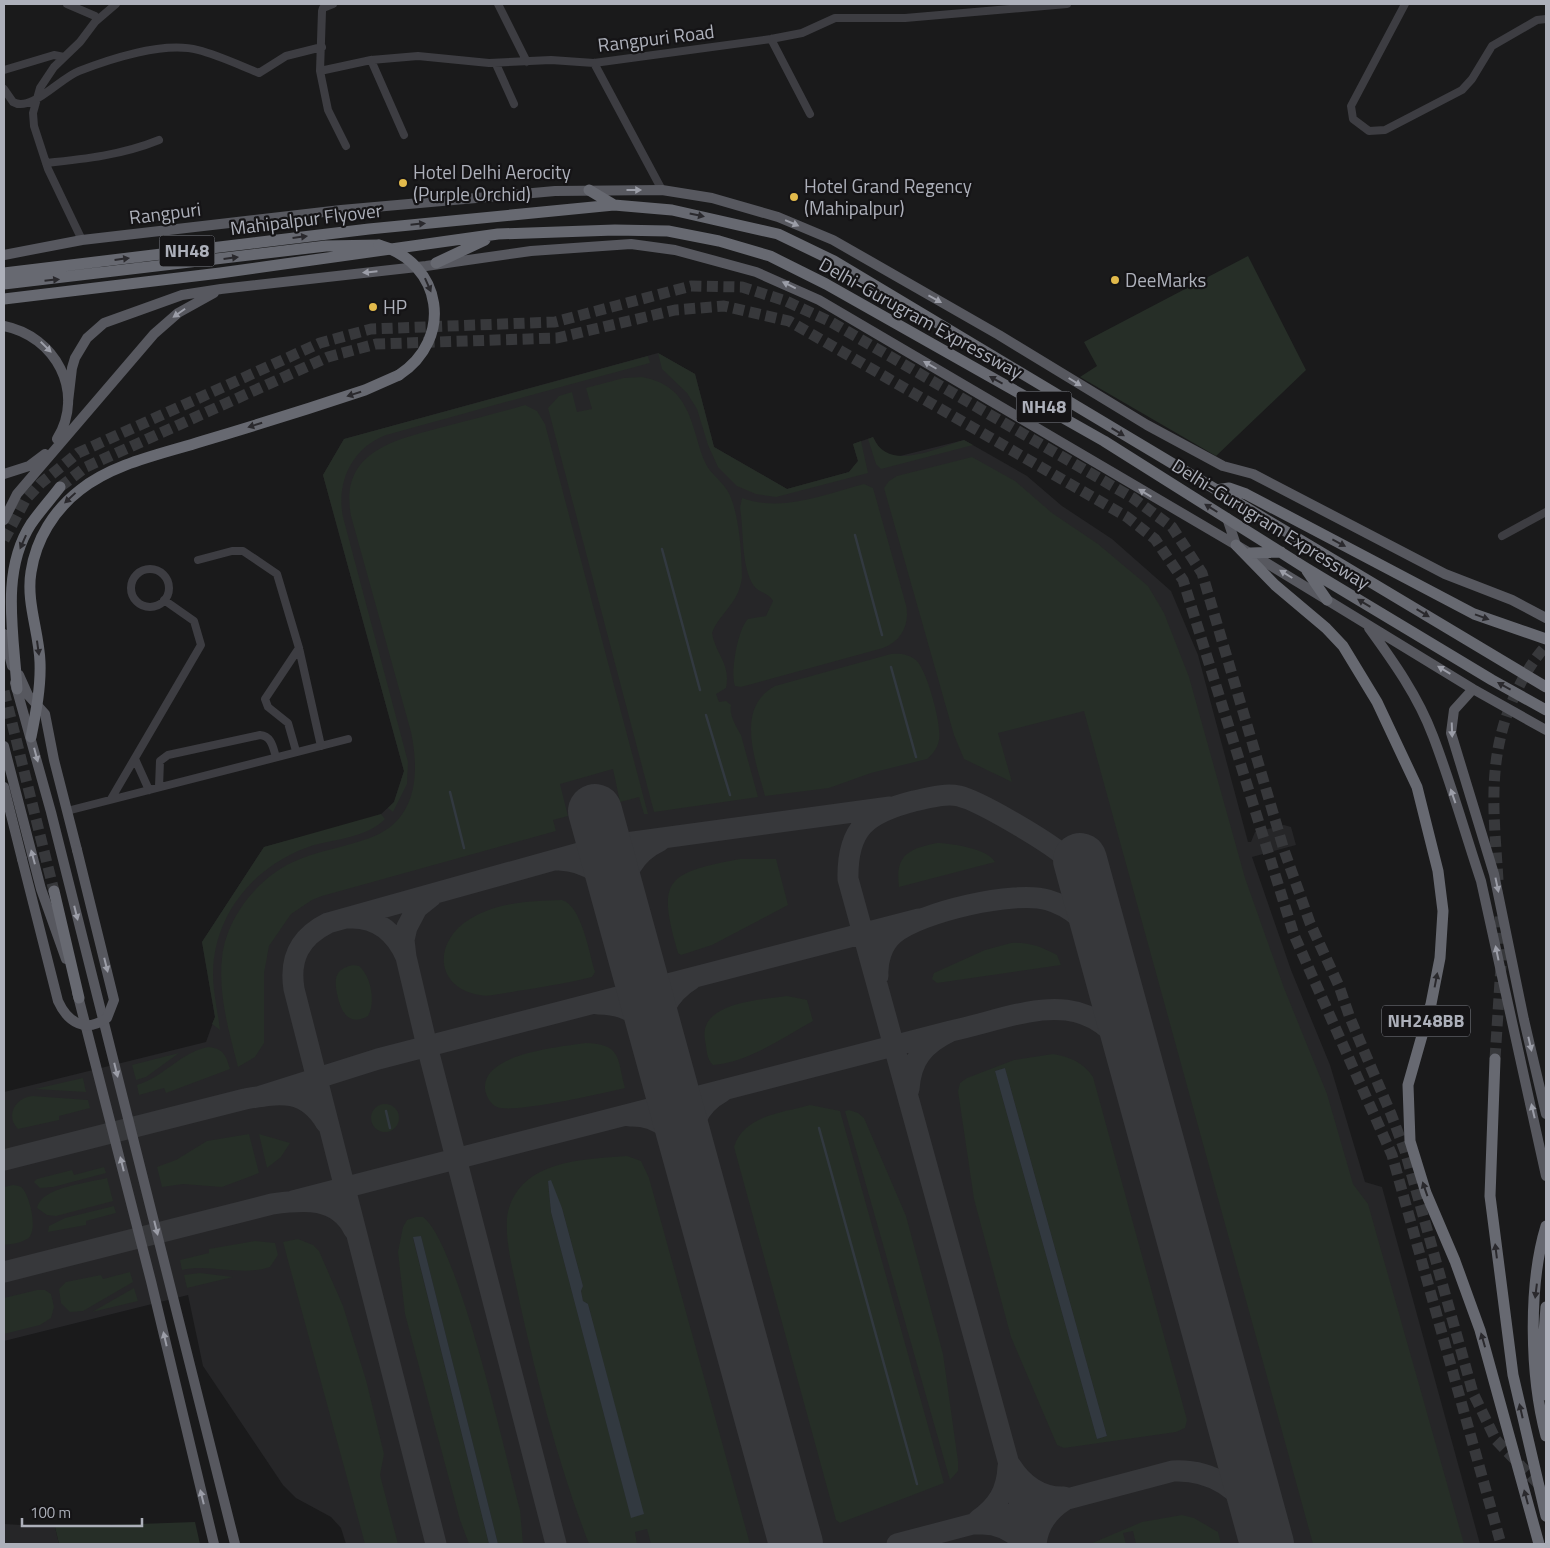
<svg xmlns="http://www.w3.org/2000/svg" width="1550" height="1548" font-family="'Titillium Web',sans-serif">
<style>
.built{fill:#262628}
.green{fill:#262e27;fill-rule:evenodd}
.water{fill:#323940}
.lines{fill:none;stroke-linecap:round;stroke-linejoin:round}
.stream{stroke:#323940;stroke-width:2.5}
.taxiway{stroke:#37383b;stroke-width:21}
.runway{stroke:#37383b;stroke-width:54}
.highway-tunnel{stroke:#37383b;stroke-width:11;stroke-dasharray:11 5.5;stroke-linecap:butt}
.minor{stroke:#3d3d42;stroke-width:8}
.major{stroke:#57585f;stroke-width:10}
.highway{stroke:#676971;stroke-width:11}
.major-bridge{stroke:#57585f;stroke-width:10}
.highway-bridge{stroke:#676971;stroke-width:11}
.oneway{fill:#9c9ea8}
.oneway2{fill:#2a292d}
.poi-dot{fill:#e2ba4b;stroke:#151416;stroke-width:2}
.labels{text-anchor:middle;stroke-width:4.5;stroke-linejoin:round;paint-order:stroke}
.shield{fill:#151416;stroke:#7f8189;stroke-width:1}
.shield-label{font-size:18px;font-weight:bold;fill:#adb0ba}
.street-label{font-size:19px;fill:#adb0ba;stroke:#151416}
.poi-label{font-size:19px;fill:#adb0ba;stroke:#151416;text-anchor:start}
</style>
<rect width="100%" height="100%" fill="#1a1a1b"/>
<!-- built -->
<path class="built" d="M658,353L695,374L714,447L787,489L849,472L858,461L853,444L873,437L881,451L896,457L964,440L1027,476L1062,506L1112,539L1171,591L1198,655L1248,842H1251L1255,832L1284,825L1291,827L1296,845L1252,857L1291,970L1330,1065L1365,1182L1382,1187L1480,1544H346L341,1528L331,1517L296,1498L283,1485L203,1366L188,1295L4,1341V1092L206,1042L215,1017L202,942L264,847L379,816L394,802L404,771L323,475L344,439Z
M4,1524L55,1527L59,1544H4Z"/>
<!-- green -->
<path class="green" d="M1248,256L1306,370L1216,456L1080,377L1097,366L1084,342Z
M658,353L695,374L714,447L787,489L849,472L858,461L853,444L861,441L868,473L776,497L756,494L737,486L718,467L708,445L697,409L687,393L662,369Z
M648,356L650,363C562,386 474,411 386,435C352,448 336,482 343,517L408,762L407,784L393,812L388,808L394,802L404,771L323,475L344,439Z
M642,377C690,386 690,422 704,460C709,473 720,479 727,490C739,508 742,556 742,577C739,604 720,612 712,633C716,655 731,664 726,688L716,694L719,702L726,701L731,705C729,715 736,726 741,735L758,797L654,812L548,408L559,396L572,392L577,412L592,409L586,388L624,378Z
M525,405L537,411L545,424L648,814H644L639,797L620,802L613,769L560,784L568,816L553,820L556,831L322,896L312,900L291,914L269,946L264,973V1043L255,1057L238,1067C229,1032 218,994 222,958C226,919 256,880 291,863C315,851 342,848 367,839C417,823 420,775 411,732L351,516C339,451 395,440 443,427C471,420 498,413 525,405Z
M873,437C888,473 936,448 964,440L973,445L881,469L876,464L868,439Z
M972,457L1015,481L1052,513L1098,544L1148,586L1164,613L1189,677L1245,878L1284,988L1327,1094L1353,1184L1368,1204L1464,1544H1313L1084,711L998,733L1012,782L964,759L954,735L884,488L889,481L897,476Z
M864,484L873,488L906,605C910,624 902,641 883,648L741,687L735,686C730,673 738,628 748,619L766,616L773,601C768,592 757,593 752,583C741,562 744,532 740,508L742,498C782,513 825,494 864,484Z
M891,654C900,653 908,654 916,660C927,670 942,725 939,740C938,747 933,754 927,759L871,773L829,788L765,796C756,762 734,708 775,686Z
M381,814L385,819C368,837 337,839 314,845C257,863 214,912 213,973C213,992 218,1012 220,1030L212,1024L215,1017L202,942L264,847Z
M937,843C950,843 989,849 995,862L899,887C895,856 907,849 937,843Z
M740,859H776L788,905L712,945L681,955L678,953C656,878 667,873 740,859Z
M562,900C582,906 589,953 595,972L592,977C564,984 535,988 506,993C498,994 488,997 480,995C434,988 433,941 470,919C497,902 530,901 562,900Z
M1011,943C1030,942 1041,947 1057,955L1061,965L937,983L932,979L934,973L985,950Z
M353,965L359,966C371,976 376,1002 368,1016C350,1026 342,1014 338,998C334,981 333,969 353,965Z
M787,996L807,1000L813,1021C782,1038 749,1062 713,1065C706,1059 707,1049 705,1040C698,1002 761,1000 787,996Z
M585,1043C622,1044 617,1058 625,1088C604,1093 513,1114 497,1107C490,1104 486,1096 485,1089C482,1053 561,1047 585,1043Z
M208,1047C223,1048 226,1055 230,1069L166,1093L164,1088L139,1095L137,1085C164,1077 181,1052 208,1047Z
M179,1053L146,1077L136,1080L132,1065Z
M1053,1054C1070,1057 1083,1062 1093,1077L1187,1420L1185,1428L1176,1432L1064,1448L1057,1445L1011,1337L974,1199L958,1091L960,1083L967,1078L1014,1060ZM1005,1068L1107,1436L1097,1439L995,1071Z
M83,1078L86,1092L35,1089Z
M32,1096L88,1100L90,1108L59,1116V1120L18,1129C5,1116 15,1098 32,1096Z
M371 1118a14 14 0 1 1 28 0a14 14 0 1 1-28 0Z
M810,1105L840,1111L944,1483L840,1523L836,1520L734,1147C744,1115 782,1113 810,1105Z
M849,1110L858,1113L864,1118L906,1216L943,1354L958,1461V1471L950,1480L845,1111Z
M249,1134L259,1173L222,1187L183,1184L162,1187L157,1167L176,1160L207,1141Z
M259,1134L290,1143L281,1157L267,1168Z
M627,1156L641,1161L649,1178L750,1544H651L647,1529L635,1532L637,1544H589C559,1467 538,1385 520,1304C515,1277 505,1246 507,1218C508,1208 512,1198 518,1190C542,1159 591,1159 627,1156ZM548,1181L562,1208L583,1286L581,1291L583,1301L588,1304L643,1514L631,1517L551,1212Z
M104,1167L106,1173L53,1187L40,1188L34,1182L37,1179L72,1170L74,1175Z
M107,1178L113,1201L56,1216L47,1215L37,1208C41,1187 88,1183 107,1178Z
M13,1185C16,1185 19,1186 21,1187C30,1194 39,1233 27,1239C21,1243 11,1244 4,1245V1187Z
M114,1206L116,1213L86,1221V1225L48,1232L49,1226L65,1218Z
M423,1217C458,1242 506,1458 520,1510L523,1544H498L421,1236L413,1238L489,1544H469L460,1520L405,1314L398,1252L403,1227L407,1220L416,1217Z
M298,1239L313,1245L319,1251L343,1306L366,1380L384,1454L380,1475L398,1544H365L283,1242Z
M255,1241L275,1243L278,1255L270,1267C240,1277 212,1263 182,1270L180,1260L209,1253V1249Z
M130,1272L133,1282L83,1311L70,1312L61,1303L59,1289L66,1282L101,1275L103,1279Z
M200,1273L233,1277L187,1288L184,1275Z
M134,1288L138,1301L92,1312Z
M37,1290H45L51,1294L54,1307L51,1318L40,1325L4,1334V1298Z
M1182,1515L1194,1518L1218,1532L1221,1544H1136L1133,1531L1123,1533L1126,1544H1090L1142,1522Z
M195,1522L200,1544H59L55,1527Z"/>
<!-- water -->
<path class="water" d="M1005,1068L1107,1436L1097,1439L995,1071Z
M551,1180L562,1208L583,1286L581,1291L583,1301L588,1304L644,1514L631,1518L551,1212L548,1181Z
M421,1236L498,1544H489L413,1237Z"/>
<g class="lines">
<!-- stream -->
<path class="stream" d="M855,535L882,635
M662,549L700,690
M891,667L916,757
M706,715L730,795
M450,792L464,848
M386,1111L390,1128
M819,1128L917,1484"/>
<!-- taxiway -->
<path class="taxiway" d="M559,860C590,861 607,878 620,904
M432,896L417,908L407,927L404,940L406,957L427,1046L556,1544
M622,912C620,881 630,855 660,841
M352,918C378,918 396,934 406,957
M878,976C877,961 882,944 894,934C920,912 1015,890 1048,900C1072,907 1087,923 1102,942
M598,1004C632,1004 645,1019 660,1048
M659,1046C657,1017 666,995 692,979
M909,1089C911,1059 924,1044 951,1031C1024,1015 1085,980 1134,1060
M261,1096L378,1059L919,919
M630,1116C660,1115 677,1134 690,1159
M689,1157C689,1130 696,1106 722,1092
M4,1160L245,1099C280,1093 305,1088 326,1123
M293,1201L951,1031
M4,1272L272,1204C303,1200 337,1196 354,1230
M1011,1466C1022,1484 1041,1498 1064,1497
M978,1520C997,1507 1007,1491 1008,1467
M979,1524C997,1523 1012,1530 1025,1544
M436,1544L294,989C289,958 300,937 328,923L604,846L890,807
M897,1544L1173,1471C1214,1469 1242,1491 1262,1525
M1031,1544L848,879C847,828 867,813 914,801C929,798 944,793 959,796C980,801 1051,843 1068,859C1076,867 1081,877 1087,887
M1036,1544C1038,1525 1049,1510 1065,1500"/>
<!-- runway -->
<path class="runway" d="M595,811L796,1544
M1080,860L1267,1544"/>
<!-- highway-tunnel -->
<path class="highway-tunnel" d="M60,487L86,467L328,357L376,344L557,338L675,310L724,306L789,321L1127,517L1155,539L1183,580L1294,935L1392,1155L1501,1544
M4,540L26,499L41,483L78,453L320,343L371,329L555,322L691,286L742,287L786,301L831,322L1133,498L1172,527L1202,573L1284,850L1310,923L1339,986L1350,1018L1391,1114L1405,1151L1473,1393L1496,1440L1546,1492
M4,691L54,891
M1498,880C1494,814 1486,758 1515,695C1523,677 1533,660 1546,646
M1495,1059L1502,950L1500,916"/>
<!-- minor -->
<path class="minor" d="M67,4L95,16L98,19
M333,4L323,8L322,11L320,71L328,110L346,146
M498,4L527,62
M1405,4L1351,106L1353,119L1369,131L1385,130L1462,90L1472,79L1492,46L1537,20L1546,19
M771,39L810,114
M371,60L404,135
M594,63L662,190
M496,64L514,104
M4,70L54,55L64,57
M320,71L371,60L418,56L489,63L551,60L594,63L771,39L802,33L835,18H905L1067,4
M4,89L13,102C31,113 60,78 79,71C110,59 165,41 198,50C218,55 239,65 259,73L286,56L322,47
M46,163C85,159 122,155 159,140
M82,240L48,169L34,126L33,113L40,88L54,67L80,42L95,22L116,4
M1502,536L1546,512
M198,560L232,551H243L277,574L299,648L321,746
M131 588a19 19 0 1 1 38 0a19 19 0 1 1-38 0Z
M296,751L288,723L268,707L265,699L299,648
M135,759L149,790
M159,787L160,761L168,755L260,735C272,736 273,748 276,757
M111,799L201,645L194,621L164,600
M67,811L348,739"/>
<!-- major -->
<path class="major" d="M4,255L82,240L341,210L555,191L662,190L712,198L778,217L833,240L999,335L1147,425L1223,466L1253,474L1445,574L1512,600L1546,618
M4,326C55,336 86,392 57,439
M68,402L72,368L75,358L87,338L104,323L182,295L221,289L426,266L531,251L631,244L675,250L756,272L819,300L1265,562L1473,689L1546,730
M4,474L29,466L45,454
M1227,518L1236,545
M4,520L17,494L154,334L178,313L214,293
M1369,628C1393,661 1418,696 1433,736C1451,783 1465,833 1481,881L1546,1176
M4,634L12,666
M19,675L28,695L45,714L54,760L77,850
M15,683L51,812L235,1544
M1473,689L1454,710L1451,733L1494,874L1524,1020L1546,1114
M4,746L41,889L66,959
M4,787L22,859
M77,992L151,1281L214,1544"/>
<!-- highway -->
<path class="highway" d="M589,190L614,205
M436,263L485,240
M4,273L369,229L614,205L672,210L778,234L834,261L1546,687
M4,284L326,246L379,245
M4,299L220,273L498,234L615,230L668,231L719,241L770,256L826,284L1104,441L1304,567L1492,680L1546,710
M1216,490L1229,488L1246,494L1474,614L1546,639
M1236,545L1275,585L1326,628L1343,646L1377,702L1417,787L1438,871L1443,911L1440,958L1431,1004L1408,1085L1410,1141L1426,1193L1455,1261L1480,1330L1539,1544
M1251,553L1281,552
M1307,571L1327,600
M17,689C14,635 0,572 31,524C40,511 51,499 60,487
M31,737C36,712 41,687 40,662C39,632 26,602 31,572C36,539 54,510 80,490C114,463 162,454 203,441C257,425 311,408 365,390L399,375
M54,891L79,998
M1495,1059L1490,1196L1513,1375L1546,1516
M1546,1226C1528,1285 1530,1376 1546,1436
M1543,1395L1544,1333L1546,1307"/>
<!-- major-bridge -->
<path class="major-bridge" d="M22,859L58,1001C68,1023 86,1033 107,1018L114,1000L77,850"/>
<!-- highway-bridge -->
<path class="highway-bridge" d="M379,245C443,263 454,339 399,375"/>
</g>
<!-- one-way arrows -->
<defs><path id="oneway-solid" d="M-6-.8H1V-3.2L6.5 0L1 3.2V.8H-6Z" transform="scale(1.25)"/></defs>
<g class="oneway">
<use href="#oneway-solid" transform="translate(634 190)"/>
<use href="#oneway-solid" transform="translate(792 223) rotate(23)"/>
<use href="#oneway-solid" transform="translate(370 272) rotate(174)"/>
<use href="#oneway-solid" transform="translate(789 285) rotate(-154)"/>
<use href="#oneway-solid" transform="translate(935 299) rotate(29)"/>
<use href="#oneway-solid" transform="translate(179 313) rotate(145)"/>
<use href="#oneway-solid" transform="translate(46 347) rotate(45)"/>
<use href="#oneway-solid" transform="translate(930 365) rotate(-150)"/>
<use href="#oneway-solid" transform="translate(1075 382) rotate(32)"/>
<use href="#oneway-solid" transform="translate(1145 493) rotate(-149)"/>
<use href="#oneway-solid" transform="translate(1286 574) rotate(-148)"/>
<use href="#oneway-solid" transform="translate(1444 670) rotate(-149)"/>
<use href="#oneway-solid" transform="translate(1452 730) rotate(88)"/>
<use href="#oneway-solid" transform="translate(36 755) rotate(75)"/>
<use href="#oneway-solid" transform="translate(1453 796) rotate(-109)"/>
<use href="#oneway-solid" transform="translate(33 857) rotate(-105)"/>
<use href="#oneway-solid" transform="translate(1497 885) rotate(78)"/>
<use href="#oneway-solid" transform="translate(76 913) rotate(76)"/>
<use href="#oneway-solid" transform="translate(1497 953) rotate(-102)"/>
<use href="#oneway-solid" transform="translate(106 965) rotate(76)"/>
<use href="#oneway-solid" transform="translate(1530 1044) rotate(77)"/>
<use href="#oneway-solid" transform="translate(116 1070) rotate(76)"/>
<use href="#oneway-solid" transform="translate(1533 1111) rotate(-103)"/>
<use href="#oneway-solid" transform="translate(122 1164) rotate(-104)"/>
<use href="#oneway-solid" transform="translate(156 1228) rotate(76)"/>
<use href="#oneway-solid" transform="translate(165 1339) rotate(-103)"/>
<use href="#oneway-solid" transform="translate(202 1497) rotate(-104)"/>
</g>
<g class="oneway2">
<use href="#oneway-solid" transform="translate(697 215) rotate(12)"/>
<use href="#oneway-solid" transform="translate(418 224) rotate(-6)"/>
<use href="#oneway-solid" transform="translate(300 237) rotate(-7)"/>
<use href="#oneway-solid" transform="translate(231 258) rotate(-7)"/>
<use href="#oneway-solid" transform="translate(122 259) rotate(-7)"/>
<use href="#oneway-solid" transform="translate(52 280) rotate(-6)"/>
<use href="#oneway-solid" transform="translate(428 285) rotate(66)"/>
<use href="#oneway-solid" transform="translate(996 380) rotate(-151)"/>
<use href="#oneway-solid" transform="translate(354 394) rotate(162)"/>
<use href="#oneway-solid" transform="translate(255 425) rotate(163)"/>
<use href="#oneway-solid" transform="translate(1118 432) rotate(31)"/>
<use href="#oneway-solid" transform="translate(70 498) rotate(137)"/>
<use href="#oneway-solid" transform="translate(1211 508) rotate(-148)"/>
<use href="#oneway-solid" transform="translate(23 542) rotate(114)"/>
<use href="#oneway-solid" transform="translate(1339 543) rotate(28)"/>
<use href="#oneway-solid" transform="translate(1364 603) rotate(-149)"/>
<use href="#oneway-solid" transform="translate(1423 613) rotate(31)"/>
<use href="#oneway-solid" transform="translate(1482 617) rotate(20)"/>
<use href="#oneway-solid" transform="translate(38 648) rotate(82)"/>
<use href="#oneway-solid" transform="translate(1504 686) rotate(-151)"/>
<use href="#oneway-solid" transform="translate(1436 980) rotate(-79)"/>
<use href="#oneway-solid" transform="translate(1425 1189) rotate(-109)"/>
<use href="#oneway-solid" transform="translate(1496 1251) rotate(-97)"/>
<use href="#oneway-solid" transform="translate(1536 1291) rotate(97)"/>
<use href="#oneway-solid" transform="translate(1483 1340) rotate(-106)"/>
<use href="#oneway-solid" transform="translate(1521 1411) rotate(-103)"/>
<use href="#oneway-solid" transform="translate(1526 1497) rotate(-105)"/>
</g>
<!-- markers -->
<g class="poi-dot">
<circle cx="403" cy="183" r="5"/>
<circle cx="794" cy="197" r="5"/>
<circle cx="1115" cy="280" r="5"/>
<circle cx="373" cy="307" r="5"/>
</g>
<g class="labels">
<!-- shield labels -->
<g class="shield">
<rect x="159.5" y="235.5" width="55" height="31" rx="4"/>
<rect x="1016.5" y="391.5" width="55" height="31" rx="4"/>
<rect x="1382" y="1005.5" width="88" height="31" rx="4"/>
</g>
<g class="shield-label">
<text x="187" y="257">NH48</text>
<text x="1044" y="413">NH48</text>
<text x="1426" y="1027">NH248BB</text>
</g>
<!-- street labels -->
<g class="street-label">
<text transform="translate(656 38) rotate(-7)" y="7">Rangpuri Road</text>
<text transform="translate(165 213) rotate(-7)" y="7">Rangpuri</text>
<text transform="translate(306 219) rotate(-7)" y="7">Mahipalpur Flyover</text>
<text transform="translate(921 318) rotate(29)" y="7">Delhi-Gurugram Expressway</text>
<text transform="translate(1271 524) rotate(32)" y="7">Delhi-Gurugram Expressway</text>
</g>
<!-- poi labels -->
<g class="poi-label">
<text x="413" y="179">Hotel Delhi Aerocity<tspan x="413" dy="22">(Purple Orchid)</tspan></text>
<text x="804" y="193">Hotel Grand Regency<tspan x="804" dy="22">(Mahipalpur)</tspan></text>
<text x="1125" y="287">DeeMarks</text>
<text x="383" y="314">HP</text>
</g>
</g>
<!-- border -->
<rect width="1550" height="1548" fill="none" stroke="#adb0ba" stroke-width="10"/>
<!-- scale -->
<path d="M22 1518v8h120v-8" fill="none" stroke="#adb0ba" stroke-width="2.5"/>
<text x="30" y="1518" font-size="15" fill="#adb0ba" stroke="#151416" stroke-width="4" paint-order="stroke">100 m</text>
</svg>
